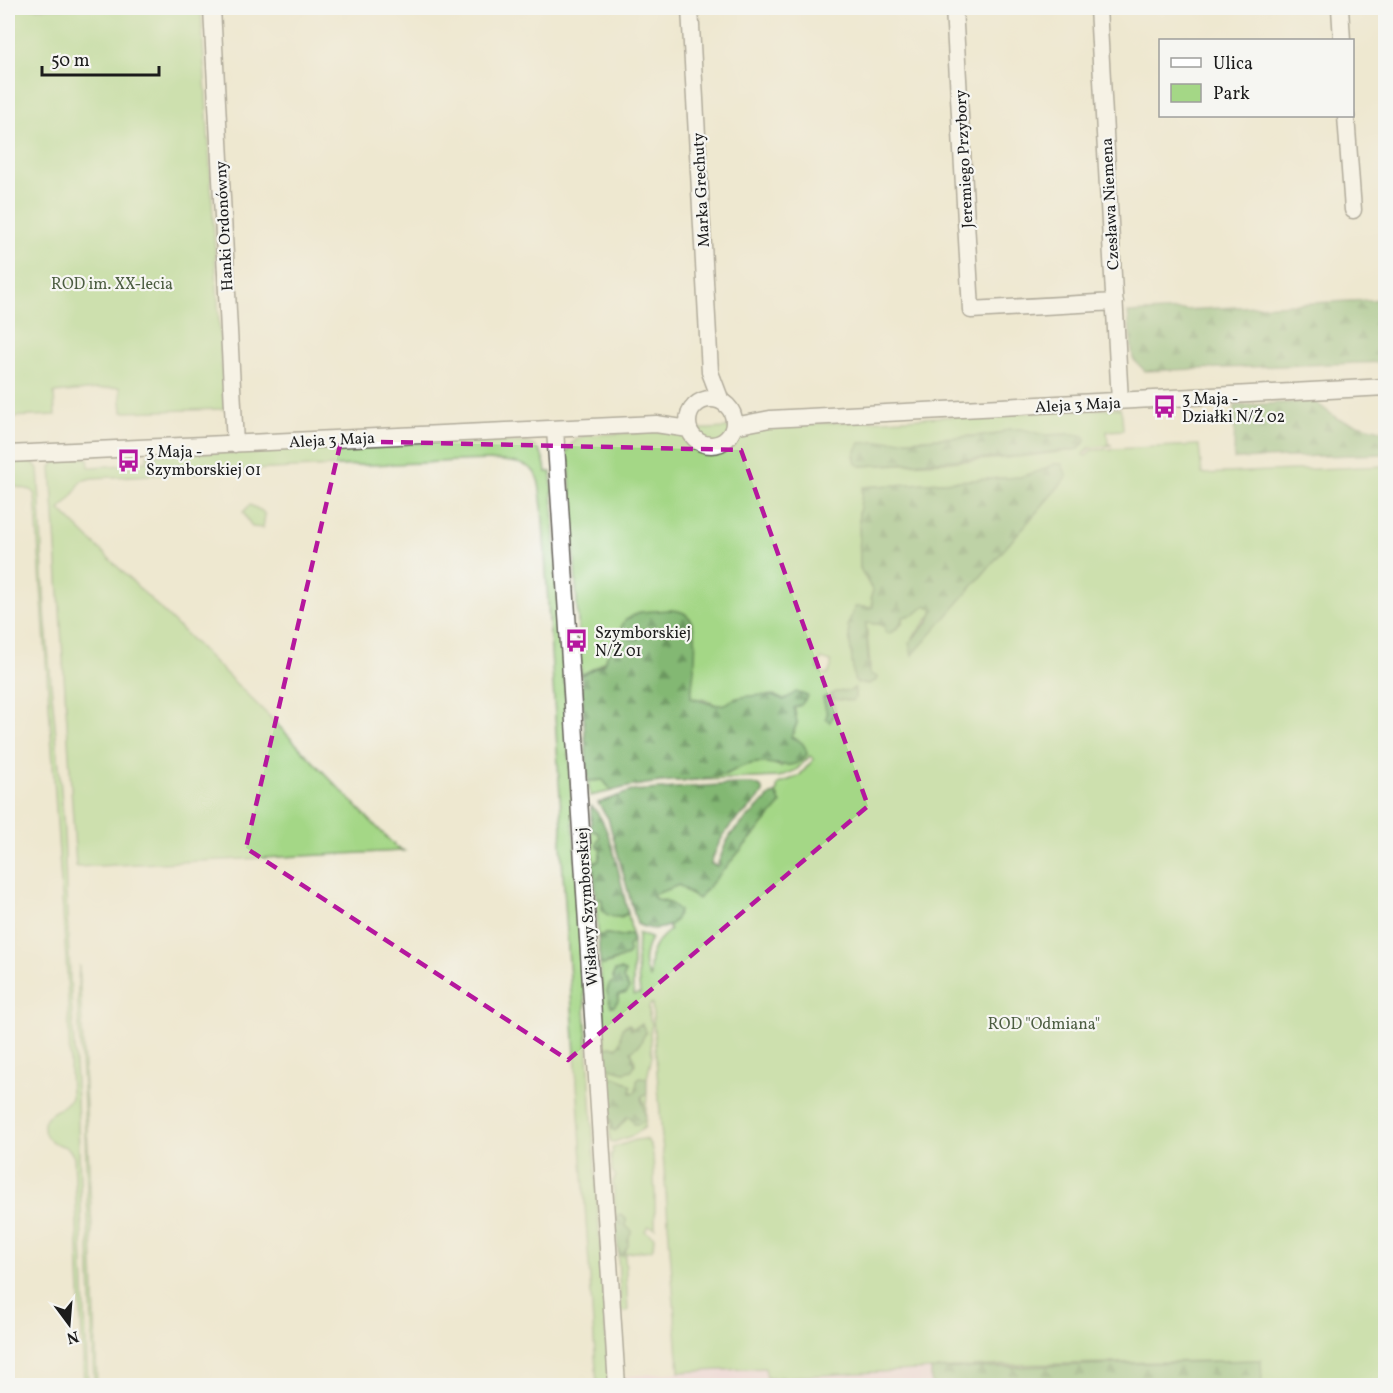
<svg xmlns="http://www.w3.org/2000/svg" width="1393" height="1393" font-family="Vollkorn,serif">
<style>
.built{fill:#f0d0e4}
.green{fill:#a4d786;stroke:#607a51;stroke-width:1.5;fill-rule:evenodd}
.forest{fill:url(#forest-firs);stroke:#506a48;stroke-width:1.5}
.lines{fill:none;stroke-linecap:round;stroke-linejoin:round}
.minor-casing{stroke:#66635b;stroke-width:19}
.minor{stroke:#fff;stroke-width:16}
.marked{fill:none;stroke:#b5179e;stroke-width:4.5;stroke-dasharray:12 8;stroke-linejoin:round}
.labels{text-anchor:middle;stroke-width:4.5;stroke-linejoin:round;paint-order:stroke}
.street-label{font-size:16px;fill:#1c1c1c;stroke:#f6f6f2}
.park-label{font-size:16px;fill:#4c5d41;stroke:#f6f6f2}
.poi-label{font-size:16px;fill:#1c1c1c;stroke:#f6f6f2;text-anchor:start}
</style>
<defs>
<pattern id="forest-firs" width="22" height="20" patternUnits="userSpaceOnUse" patternTransform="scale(1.5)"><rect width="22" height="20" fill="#83b873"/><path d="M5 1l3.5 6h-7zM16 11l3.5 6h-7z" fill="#6a955e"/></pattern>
</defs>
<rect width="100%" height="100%" fill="#f6f6f2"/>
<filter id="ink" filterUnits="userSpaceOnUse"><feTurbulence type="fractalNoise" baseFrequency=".0167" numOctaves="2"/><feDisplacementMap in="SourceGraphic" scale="12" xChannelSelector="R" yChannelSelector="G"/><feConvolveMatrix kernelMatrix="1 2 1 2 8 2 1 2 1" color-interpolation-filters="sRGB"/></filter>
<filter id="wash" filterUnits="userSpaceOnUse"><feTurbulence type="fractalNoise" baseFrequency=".008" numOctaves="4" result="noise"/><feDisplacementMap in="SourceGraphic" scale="24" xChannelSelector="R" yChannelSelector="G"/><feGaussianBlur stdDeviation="1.35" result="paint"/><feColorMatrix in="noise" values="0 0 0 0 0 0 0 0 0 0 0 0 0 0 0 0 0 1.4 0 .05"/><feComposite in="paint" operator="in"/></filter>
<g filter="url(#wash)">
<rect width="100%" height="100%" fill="#eee8d0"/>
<!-- built -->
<path class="built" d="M766,1368L767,1378L931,1369V1386H626L625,1376L679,1372Z"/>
<!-- green -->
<path class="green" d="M8,8H201L224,409L122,412L120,387L54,393L55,415L8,417Z
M1120,408L1122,415L1123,430L1107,431L1108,444L1112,445L1089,448L1083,455L1086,456L1091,450L1199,445L1202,474L1385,466V1385H1262L1260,1360L1007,1365L767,1378L765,1368L679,1372L652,1003L649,1006V1016L652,1024L650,1033L652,1056L647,1078H640L637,1081L636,1092L630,1093L611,1080L607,1084L606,1067L625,1072L635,1060L631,1051L641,1042L644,1035L636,1028L630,1030L631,1026L629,1024L625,1025L620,1044L617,1048L610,1046L605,1049L600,963L603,965C611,964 618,959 627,956L629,952L628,946L633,942V988L634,995L640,994L637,964L638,933L651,938C644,952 641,966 650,978C650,954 650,946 670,930L668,926L665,900L659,901L654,898L653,895L657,892L679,885L689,894L698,898L779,798L776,794L778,784L799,776L814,759L810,756L796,770L779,777L701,780L730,772L736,767L757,763H772L781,767L797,723L794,707L774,695L734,699L728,704L717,705L702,699L691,698L695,635H616C609,658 604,666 581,675L569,461H565C567,447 575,437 588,435ZM1033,432L1044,435L1073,434L1086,440L1079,449C1008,461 934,462 861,466L860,443ZM1054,464L989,567L912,655L913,637L932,614L933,610L926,604L915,614L903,617L902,624L894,631L879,624L866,623L870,664V674L866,683L861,682L848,624L868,608L873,607L871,596L873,592L860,568L859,513L863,487L1020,477L1040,471ZM822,659L831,662V667L828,674H824L818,669V664ZM854,688L852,700L833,699L826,719L836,692L850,691ZM620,970L625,973L623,979L629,988L626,993L618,995L611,1006L607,992L609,985L614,981L613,975L615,971Z
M505,439L506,442C531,441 543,444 546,472H551L609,1385H597L561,843L562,828L542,507C540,495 541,475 530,468C509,455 448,462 422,463C312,466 202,473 92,478L81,481L74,494L60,510L270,717L396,847L404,851L76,867L51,467C58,455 75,458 88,458L89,467L123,465L124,467L133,466V462L147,461V455Z
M8,461C20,461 32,457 38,469C42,525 42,580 47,635C52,709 63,782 65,856C67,945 74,1034 78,1123C81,1210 84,1298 88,1385H84L74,1157L69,1149C64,1145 56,1145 51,1141C47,1138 44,1133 44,1129C41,1111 64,1111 71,1098L67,974L35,495L31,490L8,485Z
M250,505L262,511L265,515L263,528L252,527L243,512Z
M603,780L612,791L590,796L588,781Z
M591,829L598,833L601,838L597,842V846L601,849L599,861L593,863Z
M596,897L602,900L620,918L628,913L632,934L623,936L606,934L598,936Z
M79,965L92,1229L97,1386L94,1385C90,1292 87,1199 84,1106C82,1059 75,1012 79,965Z
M647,1093L645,1127L634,1135L614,1142L610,1141L609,1118L613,1125L618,1129L628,1116L644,1106L642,1096Z
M644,1139L648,1141L651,1146L653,1155L655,1196V1228L649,1226L646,1229L645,1231L654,1237L653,1248L651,1250L627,1253L625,1256L628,1310L625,1312L621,1311L618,1255L624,1254C631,1241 624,1233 626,1219L620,1214L616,1219L613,1182L616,1176L612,1171L611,1154L613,1153L612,1148L636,1140Z"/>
<!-- forest -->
<path class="forest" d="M1385,299V362L1145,371L1133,359L1128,313Z
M1314,401L1338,419L1385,431V454L1234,459L1235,406Z
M1008,429H1022L1044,435L1073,434L1084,436L1086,440L1079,449L1020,456L861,466L856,464L854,455L860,443L995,435Z
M1054,464H1062L1067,477L912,656L909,643L929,621L933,610L926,605L915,614L903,617C901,625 897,630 888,634L885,632V627L879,624L866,623L869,671L870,674L877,677V680L869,684L857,683L854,679L848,624L855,607C862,605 867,609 873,607L871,596L873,591L860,568L859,513L863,487L1020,477L1040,471Z
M669,610C673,610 680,611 684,613C704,625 692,678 691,698C701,699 710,706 719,705C727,705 730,700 737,698C752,695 771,693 784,700L796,692L808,696L801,705L794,708L797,723L791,737C800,740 805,743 807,754C793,774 775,761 756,763C746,764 739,767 731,772C724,776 712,777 704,779C693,781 682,781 671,781C651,783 632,785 612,791L603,780L588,781L581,675L603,664L625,620L640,612Z
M855,688V698L852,701L833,699L835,711L830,722L826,719L827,714L823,698L836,692L850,691Z
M735,784H754L761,787L763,792C757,804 747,810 737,819C723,832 716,847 711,864L717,866L726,843L732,833L771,795L776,794L781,804L698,899L679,885L653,895L654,898C665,904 669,899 679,911C674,931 653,932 637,924L608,818L598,803L632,791Z
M591,806C612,823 621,886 628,913C617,919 611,918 602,911V900L596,897L593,863L599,861L601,849L597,846V842L600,838L598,833L591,829Z
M606,934L623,936L632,934L633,942L628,946L629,952L627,956L603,965L600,963L598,936Z
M620,970L625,972L623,979L629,988L626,993L618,995V1001L614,1006H611L607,992L609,985L614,981L613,975L615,971Z
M629,1024L631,1029L642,1024L646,1032L639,1045L631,1051L635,1064L632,1070L625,1072L606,1067L605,1049L610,1046L617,1048L620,1044L622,1028Z
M614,1077L626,1082L631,1086V1093L636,1092L637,1081L640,1077L647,1078V1093L642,1096L641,1098L646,1118L640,1124H634L630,1117L628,1116L615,1131L612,1129V1122C606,1114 609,1107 611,1099L608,1093L607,1084Z
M620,1214L626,1219V1226L632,1231L628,1240V1246L622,1256L618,1255L616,1219Z
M1261,1360L1262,1385H931V1369Z"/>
</g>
<g filter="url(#ink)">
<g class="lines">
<defs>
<path id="minor" d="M212,8L235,444
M690,8L710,372L721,401
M954,8L971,310L1115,302
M1098,8L1120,401
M1340,8L1342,40
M1346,116L1353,210
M688 422a23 23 0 1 1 46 0a23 23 0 1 1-46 0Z
M734,426L770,419L1386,387
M555,429L617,1386
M8,454L656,424L689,429"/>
</defs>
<!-- minor casing -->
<use href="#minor" class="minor-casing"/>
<!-- minor -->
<use href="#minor" class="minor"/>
</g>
</g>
<!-- marked area -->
<path d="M0 0H1393V1393H0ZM341,441L741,450L868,806L568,1060L246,848Z" fill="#eee8d0" fill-opacity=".55" fill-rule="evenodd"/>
<path class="marked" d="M341,441L741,450L868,806L568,1060L246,848Z"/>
<!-- icons -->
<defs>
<symbol id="bus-bare" viewBox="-9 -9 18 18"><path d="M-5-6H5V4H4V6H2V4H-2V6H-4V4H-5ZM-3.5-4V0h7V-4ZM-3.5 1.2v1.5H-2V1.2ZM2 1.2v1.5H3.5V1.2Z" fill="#b5179e" stroke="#f6f6f2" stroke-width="2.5" paint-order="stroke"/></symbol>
</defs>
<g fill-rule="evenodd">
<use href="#bus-bare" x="1148" y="390" width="33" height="33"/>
<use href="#bus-bare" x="112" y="444" width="33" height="33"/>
<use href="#bus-bare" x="560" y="624" width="33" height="33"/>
</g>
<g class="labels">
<!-- street labels -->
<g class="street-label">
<text transform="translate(963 159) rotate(-93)" y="6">Jeremiego Przybory</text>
<text transform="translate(700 190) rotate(-93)" y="6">Marka Grechuty</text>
<text transform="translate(1109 204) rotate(-93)" y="6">Czesława Niemena</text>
<text transform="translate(223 226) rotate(-93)" y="6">Hanki Ordonówny</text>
<text transform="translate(1078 404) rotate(-3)" y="6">Aleja 3 Maja</text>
<text transform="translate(332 439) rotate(-3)" y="6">Aleja 3 Maja</text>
<text transform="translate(586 907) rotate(-94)" y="6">Wisławy Szymborskiej</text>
</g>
<!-- park labels -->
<g class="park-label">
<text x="112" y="289">ROD im. XX-lecia</text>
<text x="1044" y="1029">ROD "Odmiana"</text>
</g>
<!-- poi labels -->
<g class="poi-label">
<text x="1182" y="404">3 Maja -<tspan x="1182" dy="18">Działki N/Ż 02</tspan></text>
<text x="146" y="457">3 Maja -<tspan x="146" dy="18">Szymborskiej 01</tspan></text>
<text x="595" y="638">Szymborskiej<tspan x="595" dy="18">N/Ż 01</tspan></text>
</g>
</g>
<!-- margin -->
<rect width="1393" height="1393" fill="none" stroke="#f6f6f2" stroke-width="30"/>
<!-- legend -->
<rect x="1159" y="39" width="195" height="78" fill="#f6f6f2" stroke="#9f9f9c" stroke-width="1.5"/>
<rect x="1171" y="58" width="30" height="9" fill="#ffffff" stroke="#9f9f9c" stroke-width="1.5"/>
<text x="1213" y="69" font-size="18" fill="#1c1c1c">Ulica</text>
<rect x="1171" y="84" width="30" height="18" fill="#a4d786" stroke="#9f9f9c" stroke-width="1.5"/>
<text x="1213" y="99" font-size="18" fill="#1c1c1c">Park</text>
<!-- north arrow -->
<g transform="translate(69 1324) rotate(164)" stroke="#f6f6f2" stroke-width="4.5" paint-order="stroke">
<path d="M0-4.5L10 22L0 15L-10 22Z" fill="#1c1c1c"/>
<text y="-9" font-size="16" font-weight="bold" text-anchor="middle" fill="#1c1c1c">N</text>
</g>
<!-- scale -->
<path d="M42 66v9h117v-9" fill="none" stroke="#1c1c1c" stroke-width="3"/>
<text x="51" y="66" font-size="18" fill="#1c1c1c" stroke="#f6f6f2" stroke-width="4.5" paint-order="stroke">50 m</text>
</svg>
